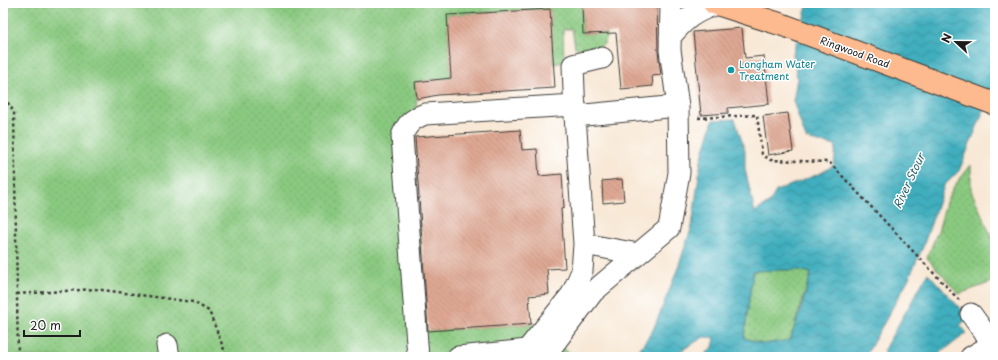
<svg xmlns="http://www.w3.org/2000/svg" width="998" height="360" font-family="'Playpen Sans',sans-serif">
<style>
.grass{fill:url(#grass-dots);stroke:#53724e}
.water{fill:url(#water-waves);stroke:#2e656d;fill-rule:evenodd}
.building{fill:url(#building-back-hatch)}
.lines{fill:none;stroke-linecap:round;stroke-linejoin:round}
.minor-casing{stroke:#3d3b38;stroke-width:23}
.highway-casing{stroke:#3d3b38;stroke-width:24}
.path{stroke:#3d3b38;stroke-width:2.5;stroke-dasharray:3 3;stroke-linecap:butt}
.minor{stroke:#fff;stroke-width:21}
.highway{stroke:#fcba8e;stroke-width:22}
.culture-dot{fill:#0f9aa8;stroke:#fff;stroke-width:1.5}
.labels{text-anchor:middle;stroke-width:3;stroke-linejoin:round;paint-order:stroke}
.street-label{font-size:10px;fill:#1c1c1c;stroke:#fff}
.culture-label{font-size:10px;fill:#0d838f;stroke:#fff;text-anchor:start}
.water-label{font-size:11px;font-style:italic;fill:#2e656d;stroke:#fff}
</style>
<defs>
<pattern id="grass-dots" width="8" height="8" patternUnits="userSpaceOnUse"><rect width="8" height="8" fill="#8ac980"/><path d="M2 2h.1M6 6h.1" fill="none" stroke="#76ac6e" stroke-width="1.8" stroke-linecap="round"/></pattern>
<pattern id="water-waves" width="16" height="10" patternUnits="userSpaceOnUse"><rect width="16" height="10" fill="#40aebe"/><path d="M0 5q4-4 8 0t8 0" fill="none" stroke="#358d9a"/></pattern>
<pattern id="building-back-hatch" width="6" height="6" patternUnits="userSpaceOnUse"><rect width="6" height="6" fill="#dea793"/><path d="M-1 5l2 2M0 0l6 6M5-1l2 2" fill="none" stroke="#be8f7e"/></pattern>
</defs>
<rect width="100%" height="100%" fill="#fff"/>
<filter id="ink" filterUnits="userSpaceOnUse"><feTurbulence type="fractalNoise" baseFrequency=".025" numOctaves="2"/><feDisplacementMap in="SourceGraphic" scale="8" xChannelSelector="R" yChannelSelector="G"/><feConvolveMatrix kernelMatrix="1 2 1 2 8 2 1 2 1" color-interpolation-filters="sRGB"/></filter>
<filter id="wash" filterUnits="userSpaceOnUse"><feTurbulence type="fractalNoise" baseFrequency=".012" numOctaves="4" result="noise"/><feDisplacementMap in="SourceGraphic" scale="16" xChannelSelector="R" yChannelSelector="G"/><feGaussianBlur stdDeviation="0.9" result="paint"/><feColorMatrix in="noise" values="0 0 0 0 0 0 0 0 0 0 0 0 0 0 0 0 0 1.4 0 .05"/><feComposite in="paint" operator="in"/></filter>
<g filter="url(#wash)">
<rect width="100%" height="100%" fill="#f8e8d5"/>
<!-- grass -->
<path class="grass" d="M3,3H307L346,7L360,6L364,3H582L583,34L607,33L605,43C596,51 586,53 575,47L572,29H563L564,62L553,64L550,9L447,15L451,78L415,82L417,99L413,137L426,331L531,324L575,357H3Z
M971,165V190L995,245V281L959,294L927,258L939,228L946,202L955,185Z
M799,270L811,273L790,340L763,344L744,338L753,271Z"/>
<!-- water -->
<path class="water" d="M808,3H995V83L959,171L944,186L923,247L908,280L865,357H702L713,347L715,338L704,337L674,355L675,357H634L653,330L676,273L692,226L701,160L713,120L735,119L745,151V169L755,212L770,202L776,191L821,173L834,165L836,146L806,139L793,101L797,78L793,54ZM780,270H799L811,273L801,309L790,340L763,344L744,338L753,271Z
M928,273L969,318L960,325L967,333L935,357H887L883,351Z"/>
<g id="blocks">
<!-- building -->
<path class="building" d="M582,3H657L658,52L661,75L652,76L653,86L621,89L616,33L583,34Z
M550,9L555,88L438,95L417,99L415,82L451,78L447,15Z
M742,28L745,58L764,56L769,104L728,108V113L701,115L693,32Z
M788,113L793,151L768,155L763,116Z
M520,130L522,150L537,149L539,176L562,174L564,208L561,209L565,268L547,269L549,294L529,296L531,324L428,331L415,137Z
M622,179L624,201L603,203L602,181Z"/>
</g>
</g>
<g filter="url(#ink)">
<use href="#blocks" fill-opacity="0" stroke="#3d3b38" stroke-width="1"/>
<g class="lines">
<defs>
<path id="minor" d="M670,37C686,18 694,12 717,4
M602,58L573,65L575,116L678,106
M575,116L584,244
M971,314L992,343
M167,345L169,357
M418,357L402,136C407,124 412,119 425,114L575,105
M458,357L527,350L572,294L582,271L584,244L638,254L669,228L679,173L678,106L670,50L671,3
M544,357L593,292L638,254
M971,357L995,343"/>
<path id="highway" d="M714,3L786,26L995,104"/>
</defs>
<!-- minor casing -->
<use href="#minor" class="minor-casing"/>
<!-- highway casing -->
<use href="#highway" class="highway-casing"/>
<!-- path -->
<path class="path" d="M343,3H355
M3,99L6,100L14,112L18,357
M698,118L757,115L762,154L770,160L829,162L959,300
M17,294L95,289L193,302L209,311L227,357"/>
<!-- minor -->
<use href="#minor" class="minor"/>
<!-- highway -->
<use href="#highway" class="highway"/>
</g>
</g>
<!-- markers -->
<circle class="culture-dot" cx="731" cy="70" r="4"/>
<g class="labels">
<!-- street labels -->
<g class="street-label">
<text transform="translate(855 52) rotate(20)" y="4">Ringwood Road</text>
</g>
<!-- culture labels -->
<g class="culture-label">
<text x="739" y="68">Longham Water<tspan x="739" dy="12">Treatment</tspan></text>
</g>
<!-- water labels -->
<g class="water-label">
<text transform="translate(909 181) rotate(-65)" y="4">River Stour</text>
</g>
</g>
<!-- margin -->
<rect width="998" height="360" fill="none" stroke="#fff" stroke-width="16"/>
<!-- north arrow -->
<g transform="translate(956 42) rotate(292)" stroke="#ffffff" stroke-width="3" paint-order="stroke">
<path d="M0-3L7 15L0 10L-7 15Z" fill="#1c1c1c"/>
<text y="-6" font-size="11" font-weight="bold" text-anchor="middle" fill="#1c1c1c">N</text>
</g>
<!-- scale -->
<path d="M24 330v6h56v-6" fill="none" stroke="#1c1c1c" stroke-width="2"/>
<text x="30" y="330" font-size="12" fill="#1c1c1c" stroke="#ffffff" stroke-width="3" paint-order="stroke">20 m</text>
</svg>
